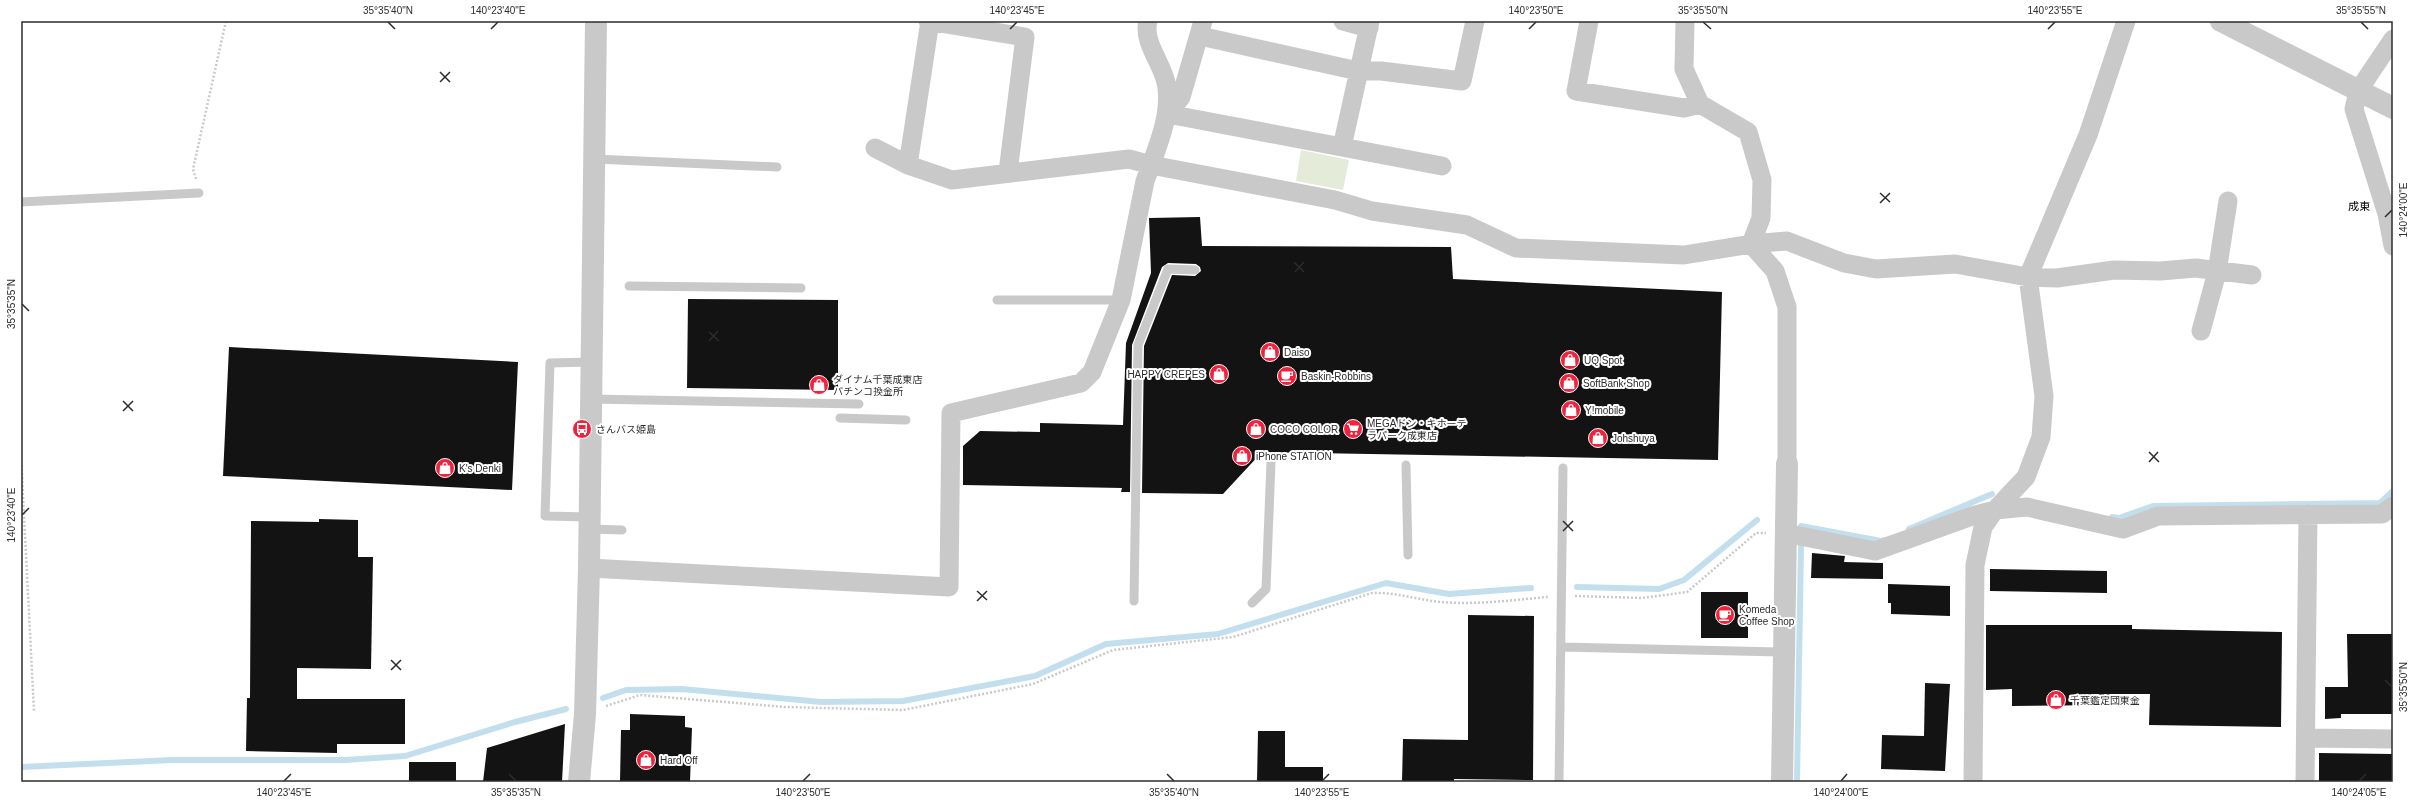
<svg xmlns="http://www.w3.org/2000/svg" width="2414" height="803" font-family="Arial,'Noto Sans JP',sans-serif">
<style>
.green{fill:#e4ebd8}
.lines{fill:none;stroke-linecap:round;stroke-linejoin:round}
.stream{stroke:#c3dfed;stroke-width:6}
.building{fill:#131313}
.path{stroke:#c9c9c9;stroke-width:2.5;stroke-dasharray:2 2;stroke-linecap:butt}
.service{stroke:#c9c9c9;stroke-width:9}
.minor{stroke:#c9c9c9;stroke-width:19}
.tertiary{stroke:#c9c9c9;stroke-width:22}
.ticks{fill:none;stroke:#2c2c2c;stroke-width:1.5}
.labels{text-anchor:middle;stroke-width:4;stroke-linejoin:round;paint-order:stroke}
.poi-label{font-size:10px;fill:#2c2c2c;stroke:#fff;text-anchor:start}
.neighbourhood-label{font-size:11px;fill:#000;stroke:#fff}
.neatline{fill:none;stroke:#2c2c2c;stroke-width:1.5}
.ticks-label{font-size:10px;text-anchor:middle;fill:#2c2c2c}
</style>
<rect width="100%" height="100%" fill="#fff"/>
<!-- green -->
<path class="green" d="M1301,150L1349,160L1343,190L1296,181Z"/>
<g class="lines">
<!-- stream -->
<path class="stream" d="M2112,517L2119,518L2153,506L2380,503L2393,491
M1801,526L1881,541L1884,540
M1909,529L1992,494
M1577,587L1659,589L1684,580L1757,520
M603,698L626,690L682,689L821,702L903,701L1035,676L1106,644L1218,634L1386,583L1449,594L1531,588
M21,767L172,760H345L405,756L515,722L566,709
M1797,782L1801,546"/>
</g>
<!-- building -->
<path class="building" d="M1200,217L1202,246L1451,247L1453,279L1722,292L1718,460L1262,452L1223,494L1142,493L1144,346L1172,275L1195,276L1201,271L1200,267L1196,264L1168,263L1162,267L1132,345L1130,492H1121L1122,488L963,485V446L980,431L1040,432V423L1123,425L1126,343L1151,273L1149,218Z
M688,299L838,300V390L687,388Z
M229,347L518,362L512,490L223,476Z
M319,519L358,520V557H373L371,669L297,668V699H405V744H337V753L246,751L247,698H250L251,521L319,522Z
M1812,553L1845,556L1844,562L1883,563V579L1811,578Z
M1990,569L2107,571V593L1990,591Z
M1888,584L1950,586V616L1891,614V603H1888Z
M1701,592H1748V638H1701Z
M1468,615L1534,616L1533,780L1454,779V782H1402L1403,739L1468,740Z
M1986,625H2132V629L2282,632L2281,727L2149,725L2150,694H2110V705L2012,706V689L1986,690Z
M2347,634H2393V714H2341V718L2325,719V687H2348Z
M1925,683L1950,684L1945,771L1881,769L1882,735L1924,736Z
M630,714L685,716V727L692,728L690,782H620L621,730H630Z
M565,724L562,782H483L487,748Z
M1258,731H1285V767H1323V782H1257Z
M2319,753L2393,754V782H2319Z
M409,762H456V782H409Z"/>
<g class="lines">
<!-- path -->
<path class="path" d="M196,179L193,169L226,21
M21,457L34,711
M1575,596L1642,598L1687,592L1756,533H1766
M606,706L640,695L785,707L903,710L1033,684L1113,650L1233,637L1372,593C1396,592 1418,600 1441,602C1477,605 1513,600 1548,597"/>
<!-- service -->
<path class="service" d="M594,159L777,167
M21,202L199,193
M629,286L801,288
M997,300H1121
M591,399L859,404
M840,418L906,420
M1406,465L1408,555
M589,517L545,516L550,363L591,362
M590,529L622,530
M1134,601L1138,345L1168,269L1195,270
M1252,603L1266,589L1271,462
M1561,647L1783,652
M1559,782L1563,468"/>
<!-- minor -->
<path class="minor" d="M928,21L1025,37L1008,172
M1203,21L1181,97L1168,114L1442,166
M1343,21L1369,28
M1589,21L1576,91L1684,108L1700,104L1748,132L1762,180L1761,218L1751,244
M1685,21L1684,69L1700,104
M1200,36L1358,71H1381L1462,81L1475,21
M2393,39L2358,91L2354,109L2387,214L2393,246
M1342,147L1370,21
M875,148L908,165L952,180L1129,159L1151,165C1160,140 1170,115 1167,88C1165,65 1142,44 1148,21
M908,165L930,21
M1751,244L1775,271L1787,307V464
M2201,331L2217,272L2228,201
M1785,533L1875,551L1972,516L1995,510L2027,507L2123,529L2158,516L2382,514L2393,506
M589,568L949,587L951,413L1081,383L1092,372L1121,300L1145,181L1151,165L1335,200L1372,211L1467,225L1516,248L1684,255L1751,244L1787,241L1844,263L1876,269L1955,264L2028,277L2057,278L2114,270L2160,271L2196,268L2252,275
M2306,738L2393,739
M1973,782L1975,565L1983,527L1995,510L2026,477L2041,437L2044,396L2028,277L2088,135L2126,21
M2305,782L2308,514"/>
<!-- tertiary -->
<path class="tertiary" d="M2221,21L2393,108
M579,782L585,714L589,568L596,21
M1782,782L1787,464"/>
</g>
<!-- ticks -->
<path class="ticks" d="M388,22L395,29M1703,22L1711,29M2361,22L2368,29M491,29L498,22M1010,29L1017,22M1529,29L1536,22M2048,29L2055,22M440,72L450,82M440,82L450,72M1880,193L1890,202M1880,203L1890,193M2385,217L2392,210M1294,262L1304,272M1295,272L1304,262M22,304L29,311M709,332L719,341M709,341L718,331M123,401L133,411M123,411L133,401M2149,452L2159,462M2149,462L2158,452M22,515L29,508M1563,521L1573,531M1563,531L1573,521M977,591L987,600M977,601L987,591M391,660L401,670M391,670L401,660M2385,680L2392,687M509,774L516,781M1167,774L1174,781M284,781L291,774M803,781L810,774M1322,781L1329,774M1841,781L1847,774M2359,781L2366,774"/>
<!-- icons -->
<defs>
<symbol id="shop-disc" viewBox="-11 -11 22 22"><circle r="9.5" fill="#f0223d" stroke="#fff"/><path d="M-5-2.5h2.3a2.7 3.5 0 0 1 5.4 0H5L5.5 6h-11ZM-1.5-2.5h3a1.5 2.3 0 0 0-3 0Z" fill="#fff"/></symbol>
<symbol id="cafe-disc" viewBox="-11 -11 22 22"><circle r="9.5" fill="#f0223d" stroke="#fff"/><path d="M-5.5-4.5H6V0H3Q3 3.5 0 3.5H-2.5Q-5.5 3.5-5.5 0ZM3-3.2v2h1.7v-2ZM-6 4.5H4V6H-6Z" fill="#fff"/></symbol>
<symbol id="bus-disc" viewBox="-11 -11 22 22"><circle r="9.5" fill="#f0223d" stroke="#fff"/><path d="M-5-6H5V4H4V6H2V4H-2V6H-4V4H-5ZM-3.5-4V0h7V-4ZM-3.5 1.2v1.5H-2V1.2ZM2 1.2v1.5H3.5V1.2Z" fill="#fff"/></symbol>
<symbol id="supermarket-disc" viewBox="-11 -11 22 22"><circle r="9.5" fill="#f0223d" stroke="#fff"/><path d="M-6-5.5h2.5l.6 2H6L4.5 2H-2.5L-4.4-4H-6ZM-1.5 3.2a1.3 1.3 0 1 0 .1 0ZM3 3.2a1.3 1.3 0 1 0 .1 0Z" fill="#fff"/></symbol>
</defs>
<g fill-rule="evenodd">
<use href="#shop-disc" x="1259" y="341" width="22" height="22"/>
<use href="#shop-disc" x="1559" y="349" width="22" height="22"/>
<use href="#shop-disc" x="1208" y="363" width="22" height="22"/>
<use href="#cafe-disc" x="1276" y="365" width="22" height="22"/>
<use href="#shop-disc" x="1558" y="372" width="22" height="22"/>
<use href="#shop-disc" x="808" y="374" width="22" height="22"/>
<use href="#shop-disc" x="1560" y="399" width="22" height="22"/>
<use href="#bus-disc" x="571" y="418" width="22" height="22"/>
<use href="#shop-disc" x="1245" y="418" width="22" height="22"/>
<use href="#supermarket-disc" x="1342" y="418" width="22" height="22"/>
<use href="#shop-disc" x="1587" y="427" width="22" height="22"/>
<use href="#shop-disc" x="1231" y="445" width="22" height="22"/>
<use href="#shop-disc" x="434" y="457" width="22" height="22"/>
<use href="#cafe-disc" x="1714" y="604" width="22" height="22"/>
<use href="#shop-disc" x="2045" y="689" width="22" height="22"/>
<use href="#shop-disc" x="635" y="749" width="22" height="22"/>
</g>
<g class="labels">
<!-- poi labels -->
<g class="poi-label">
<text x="1284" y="356">Daiso</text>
<text x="1584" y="364">UQ Spot</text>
<text x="1205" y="378" text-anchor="end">HAPPY CREPES</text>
<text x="1301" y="380">Baskin-Robbins</text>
<text x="833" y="383">ダイナム千葉成東店<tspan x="833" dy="12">パチンコ換金所</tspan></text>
<text x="1583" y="387">SoftBank Shop</text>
<text x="1585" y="414">Y!mobile</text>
<text x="1367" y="427">MEGAドン・キホーテ<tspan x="1367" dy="12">ラパーク成東店</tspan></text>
<text x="596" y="433">さんバス姫島</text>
<text x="1270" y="433">COCO COLOR</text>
<text x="1612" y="442">Johshuya</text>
<text x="1256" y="460">iPhone STATION</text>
<text x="459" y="472">K's Denki</text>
<text x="1739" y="613">Komeda<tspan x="1739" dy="12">Coffee Shop</tspan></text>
<text x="2070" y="704">千葉鑑定団東金</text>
<text x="660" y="764">Hard Off</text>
</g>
<!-- neighbourhood labels -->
<g class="neighbourhood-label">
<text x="2359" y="210">成東</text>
</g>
</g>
<!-- border -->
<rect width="2414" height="803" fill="none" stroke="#ffffff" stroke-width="44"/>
<rect x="22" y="22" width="2370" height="759" class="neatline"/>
<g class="ticks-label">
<text x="388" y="14">35°35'40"N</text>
<text x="498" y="14">140°23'40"E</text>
<text x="1017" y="14">140°23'45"E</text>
<text x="1536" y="14">140°23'50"E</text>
<text x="1703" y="14">35°35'50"N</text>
<text x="2055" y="14">140°23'55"E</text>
<text x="2361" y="14">35°35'55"N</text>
<text transform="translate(2403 210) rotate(-90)" y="4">140°24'00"E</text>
<text transform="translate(11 304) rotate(-90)" y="4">35°35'35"N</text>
<text transform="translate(11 515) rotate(-90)" y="4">140°23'40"E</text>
<text transform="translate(2403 687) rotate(-90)" y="4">35°35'50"N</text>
<text x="284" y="796">140°23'45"E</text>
<text x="516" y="796">35°35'35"N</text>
<text x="803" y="796">140°23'50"E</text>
<text x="1174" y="796">35°35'40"N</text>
<text x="1322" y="796">140°23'55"E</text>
<text x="1841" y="796">140°24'00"E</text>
<text x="2359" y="796">140°24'05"E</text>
</g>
</svg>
